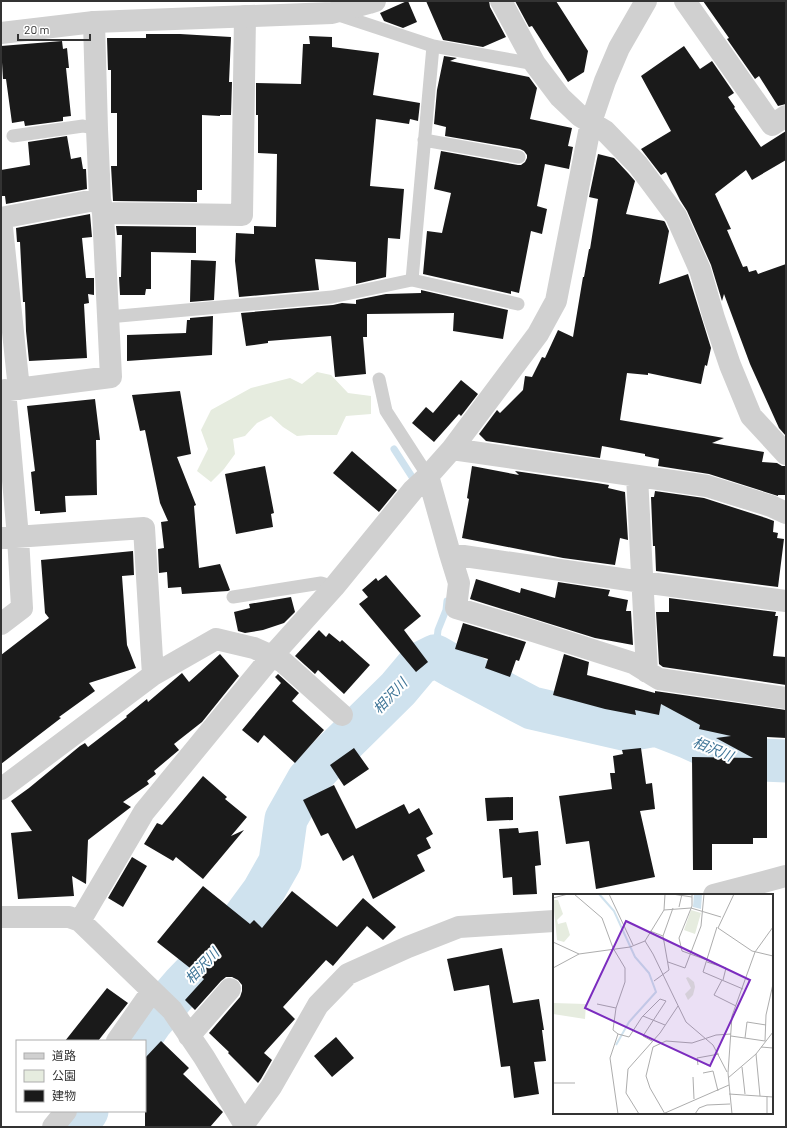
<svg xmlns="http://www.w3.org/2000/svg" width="787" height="1128" font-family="Barlow,'Noto Sans JP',sans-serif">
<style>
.green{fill:#e6ecdf}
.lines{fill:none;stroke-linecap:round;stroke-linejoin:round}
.stream{stroke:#cfe2ee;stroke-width:7}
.river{stroke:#cfe2ee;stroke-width:43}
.building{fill:#1a1a1a}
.service{stroke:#d0d0d0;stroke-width:13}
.minor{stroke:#d0d0d0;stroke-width:22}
.tertiary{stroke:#d0d0d0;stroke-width:22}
.labels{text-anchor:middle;stroke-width:4;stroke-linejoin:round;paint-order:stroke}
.water-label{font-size:14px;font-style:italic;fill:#3f7597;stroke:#fff}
.inset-river{fill:none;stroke:#cfe2ee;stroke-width:2}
.inset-road{fill:none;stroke:#adadad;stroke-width:1}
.view{fill:#7b2cbf;fill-opacity:0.15;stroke:#7b2cbf;stroke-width:2}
.inset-edge{fill:none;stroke:#333;stroke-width:2}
</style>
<rect width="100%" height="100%" fill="#fff"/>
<!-- green -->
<path class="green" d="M317,372L331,375L348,393L371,396V414L346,416L337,435H309L297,436L283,427L271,416L257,423L245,436L233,439L235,454L224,469L211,482L197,471L208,449L201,430L211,410L251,388L290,378L302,384Z"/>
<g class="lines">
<!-- stream -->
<path class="stream" d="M394,449L416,483
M435,656L438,630L446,610L447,601"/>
<!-- river -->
<path class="river" d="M138,1041L151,1022L182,986L232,934L263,892L280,862L286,819L308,780L330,756L398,689L419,664L435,656L456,668L532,708L628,730L656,725L687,737L736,759L786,761
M75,1127L87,1111"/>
</g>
<!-- building -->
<path class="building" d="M407,1H408L417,22L403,28L384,21L380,13Z
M426,1H489L490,7L506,37L483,47L443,40Z
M515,1H556L588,51L584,72L568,82L532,26L529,27Z
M703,1H786V104L778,106L759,76L755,79L727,39L729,38Z
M146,34H180L231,37L229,82H232L231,115H220V116L202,115V190H197V202L113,201L111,166H117V113H111V70H108L107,38H146Z
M309,36L332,37V47L379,53L373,95L420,103L418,121L410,119L409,124L376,119L370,186L404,189L400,239L388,238L386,277L356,284V262L315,259L319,290L239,297L235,261L236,233L254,234V226L276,227L277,154L258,153V115H256V83L301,84L303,44H310Z
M62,41L63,49L67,48L69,68H66L71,116L63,117V121L25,126L24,121L12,123L6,79H3L1,46Z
M684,46L700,69L712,61L734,93L728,97L735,107L734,108L761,147L786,131V160L752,180L746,170L715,194L731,229L727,230L743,267L747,266L749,272L756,270L758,274L786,264V436L779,428L750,364L724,294L722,301L711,265L687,211L680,200L666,172L661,175L641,149L671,131L641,76Z
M444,56L457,58L450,61L529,77L537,88L530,119L572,128L568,146L573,147L569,169L545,164L537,206L547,209L542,234L531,231L519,293L511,291V294L423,274L427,231L442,233L451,193L434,189L441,151L518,165H521L525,162L527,158V155L524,151L520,149L445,136L446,127L434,124L437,90Z
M67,136L71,159L81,157L83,169H86L87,189L6,204L5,196H1V170L30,165L28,142Z
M598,154L614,158L628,173L635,181L626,214L664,221L665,222L669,231L659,284L688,274L711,348L707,366L705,365L701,384L648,373V375L627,373L620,420L724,438L712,443L764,452L762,462L777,463L782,466H786V495H778V496L709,474L658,466L659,459L645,456V454L602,446L600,458L486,441L479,434L497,410L500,413L523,390L525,376L532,377L542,357L545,358L558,330L573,337L583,277H584L589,249H590L598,199L589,197Z
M90,214L92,237L82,238L86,278H94V295L88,294L89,303L84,304L87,358L29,361L26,331L25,302H23L20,242H17L16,228Z
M116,226L196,227V253L151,252V289H146L145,295H120L119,277H121L122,235H117Z
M191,260L216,261L214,300L190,302Z
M421,290L508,310L503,339L453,331L454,313L367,314V337H363L366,374L335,377L331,336L268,341V343L246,346L241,313L333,305L342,303L356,304V300L386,294L421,293Z
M213,316L212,355L127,361V335L186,333L187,320H190V318Z
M461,380L478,394L461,416L459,414L434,442L412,423L426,407L433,413Z
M180,391L191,454L177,457L196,505L194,506L199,568L220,564L230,590L228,591L182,594L181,587L168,588L167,572L159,573L158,549L164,548L161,522L168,521L160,503L145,430L140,431L132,395Z
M95,399L100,440H96L97,495L65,496L66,512L40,514V511H35L31,472L35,471L27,406Z
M352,451L397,490L379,512L333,473Z
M265,466L274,513L271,514L273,527L236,534L225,474Z
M472,466L519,475L515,471L597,483L609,485L608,488L625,492L628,540L620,538L615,565L563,558L462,538L469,499L467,498Z
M655,491L704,498L766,518L774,521L773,532L778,533L777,538L784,539L778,587L656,571L655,546H653L651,497H654Z
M133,551L134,575L122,576L127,645L136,668L89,683L95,691L59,717L61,718L1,764V655L49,618L45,613L41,560Z
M386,575L421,616L404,630L428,662L416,672L359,604L368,597L362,590L376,578L378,581Z
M476,579L520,593L521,588L555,598L558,582L610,590L608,596L628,600L626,611H631L633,645L595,638L470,599Z
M291,597L295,612L284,623L263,630L245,633L238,631L234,612L250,608L249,604Z
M669,598L776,612L775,616H778L773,656L786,657V685L663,667L659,664L656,612H669Z
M463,623L526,642L519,661L516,660L510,677L485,668L488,659L455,649Z
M319,630L326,637L329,633L340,642L342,640L370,665L344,694L318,670L315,674L295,656Z
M220,654L239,676L202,722L174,744L179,750L154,771L156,774L147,781L149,784L123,802L131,807L88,840L86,884L72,876L74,896L18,899L11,833L32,831L11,801L29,788L80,746L85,743L88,747L127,717L126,716L147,699L148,702L182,673L189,682Z
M564,654L589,662L587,675L655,693V691L786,710V738L767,737V838H753V844H712V870H693L692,757L753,758L716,738L731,736L699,729L700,725L661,704L659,715L635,710L636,715L605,709L553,695Z
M278,674L299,693L292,701L324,730L295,763L264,735L258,743L242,730L281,683L275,677Z
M354,748L369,769L344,786L330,765Z
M641,748L646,784L652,783L655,809L640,811L655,877L596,889L589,841L566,844L559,796L612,789L610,773H615L613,756L623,754L622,750Z
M203,776L227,797L225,799L247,817L231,836L244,830L203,879L176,857L173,861L144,844L157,823L162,825Z
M334,785L356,829L404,804L409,814L419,808L433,834L426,838L431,848L417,855L425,871L373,899L353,855L343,861L328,833L321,836L303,800Z
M513,797V820L487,821L485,798Z
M518,828L519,833L538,831L541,865L535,866L537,894L513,895L512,877L503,878L499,829Z
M132,857L147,866L123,907L108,898Z
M203,886L250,924L254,920L262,928L292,891L337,927L363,898L396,927L383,940L367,926L333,966L326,960L283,1007L295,1019L264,1053L272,1060L261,1079L258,1083L228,1053L229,1052L209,1033L240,997L242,991V985L238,980L232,977H226L221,981L195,1010L185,1000L204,979L157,942Z
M502,948L513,1003L539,999L544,1030H542L546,1061L534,1062L539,1094L514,1098L510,1066L501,1067L489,985L454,991L447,959Z
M107,988L128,1003L98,1041H65Z
M336,1037L354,1058L332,1077L314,1056Z
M161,1041L189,1068L183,1074L223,1112L210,1127H145V1058Z"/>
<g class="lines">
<!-- service -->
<path class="service" d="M336,14L433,46L535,64
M13,136L83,126L97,129
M424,140L519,157
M412,280L433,46
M108,317L332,297L412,280L518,304
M379,379L386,411L428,476
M233,597L321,583L334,587"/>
<!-- minor -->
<path class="minor" d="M501,1L535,64L560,97L580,116L605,131L638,165L676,216L700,270L714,318L730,365L751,416L786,454
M685,1L772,125L786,116
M103,213L242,215L245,16
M19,389L1,218L100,199
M1,391L111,377L103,213L100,199L97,129L94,22
M452,449L707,486L771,506L786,513
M428,476L450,554
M637,476L647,672
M1,538L144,528L153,675
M786,601L642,582L450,554L459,583L456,608L533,631L633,663L659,679L786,698
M1,624L22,608L18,537L5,390
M1,789L153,675L216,639L254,648L272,656L283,662L342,715
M714,895L786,876
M1,917H69L80,921L172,1010L204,1057L246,1127
M80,921L144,812L272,656L334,587L413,490L428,476L452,449L538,334L556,301L591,122L605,81L619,48L646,1
M189,1036L230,989
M117,1041L152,991
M53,1127L66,1111
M244,1127V1124L271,1087L318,1005L348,974L408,947L459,927L554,921"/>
<!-- tertiary -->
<path class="tertiary" d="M1,33L94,22L332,13L369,3L375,1"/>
</g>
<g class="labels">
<!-- water labels -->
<g class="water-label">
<text transform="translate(390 696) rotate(-47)" y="5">相沢川</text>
<text transform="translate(713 749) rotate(22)" y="5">相沢川</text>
<text transform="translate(202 966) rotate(-47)" y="5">相沢川</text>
</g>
</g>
<!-- overview -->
<g transform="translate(553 894)">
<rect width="220" height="220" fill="#fff"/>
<path d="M0,6H5L10,20L4,26L5,30L13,28L17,41L11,48L4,46ZM138,16L148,19L142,40L131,36ZM135,83L141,88L142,93L140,101L135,106L132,100L138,94L133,84ZM0,109L33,110L32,125L0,120Z" fill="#e6ecdf"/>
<path d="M141,0H149L148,15L140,13Z" fill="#cfe2ee"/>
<path class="inset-river" d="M46,0L61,17L82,63L96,79L103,98L76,128L63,151"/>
<path class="inset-road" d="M21,0L49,24L60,54L72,74V88L63,114L60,136L65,140L76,143L89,123L107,105L113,107L90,142L99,147M56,0L80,51M119,0L139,3M139,0V12L126,44L129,57L154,66M181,0L165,34L199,57L220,62M0,4L15,0M126,13L129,0M111,16L112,0M164,33L150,78L190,95M97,37L110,42M92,47L100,60L133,128L160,151L174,178M0,48L26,60M115,68L132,74L148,32L151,0M154,68L173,74L170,86M0,74L26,60L77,53L92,47L111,16L138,14L168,23M169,86L161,101L183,112M101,87L116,76L110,42L120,14M44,110L63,114M90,122L112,131M178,142L212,147L213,121L220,90M192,144L194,128L213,131M208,153L220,154M203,160L207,202M145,171L144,164L166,160M189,173L192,200M150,179L160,177L165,197M140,183L141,205M175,184L203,160L220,138M0,189H22M176,200L220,203M214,202V220M112,219L176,191M65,220L57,164L65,140M86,220L73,199L75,175L107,139L125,112M112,220L97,194L93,182L100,153L113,147L139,149L163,141L178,140M142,220L146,214L154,211L177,210M179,220L175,179L179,122L202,58L220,33"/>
<path class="view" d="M73,27L197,86L157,172L32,114Z"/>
<rect width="220" height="220" class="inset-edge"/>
</g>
<!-- border -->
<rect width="787" height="1128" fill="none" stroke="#333333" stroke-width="4"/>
<!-- legend -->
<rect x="16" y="1040" width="130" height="72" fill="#ffffff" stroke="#adadad"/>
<rect x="24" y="1053" width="20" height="6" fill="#d0d0d0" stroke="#adadad"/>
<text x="52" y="1060" font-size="12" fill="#333333">道路</text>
<rect x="24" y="1070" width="20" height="12" fill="#e6ecdf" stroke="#adadad"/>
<text x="52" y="1080" font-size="12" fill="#333333">公園</text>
<rect x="24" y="1090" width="20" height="12" fill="#1a1a1a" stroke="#adadad"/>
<text x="52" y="1100" font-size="12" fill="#333333">建物</text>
<!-- scale -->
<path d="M18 34v6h72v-6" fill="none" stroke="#333333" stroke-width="2"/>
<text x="24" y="34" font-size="12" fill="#333333" stroke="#ffffff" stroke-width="3" paint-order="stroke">20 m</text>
</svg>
